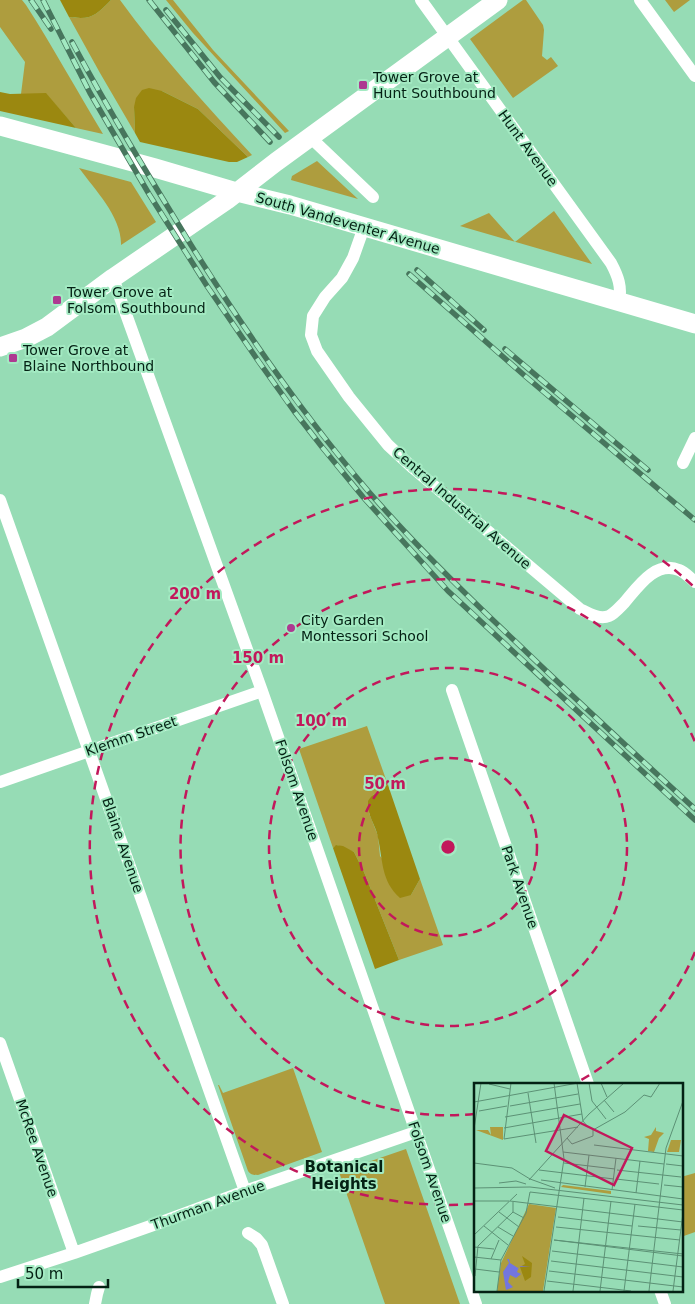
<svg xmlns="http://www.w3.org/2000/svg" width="695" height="1304" font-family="'DejaVu Sans',sans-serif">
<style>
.green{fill:#ae9d3e}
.forest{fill:#9b8810}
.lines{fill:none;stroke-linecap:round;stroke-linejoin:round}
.street{stroke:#fff;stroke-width:12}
.secondary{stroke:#fff;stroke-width:19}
.rail-casing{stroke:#47765d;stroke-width:5.5}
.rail{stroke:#a3eac2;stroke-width:4;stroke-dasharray:11;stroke-linecap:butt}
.ring{fill:none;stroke:#c2185b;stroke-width:2.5;stroke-dasharray:9 6}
.poi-dot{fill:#ae3991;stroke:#a3eac2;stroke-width:2}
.labels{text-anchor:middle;stroke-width:4;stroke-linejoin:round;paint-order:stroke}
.poi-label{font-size:14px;fill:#042114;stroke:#a3eac2;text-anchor:start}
.street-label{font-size:14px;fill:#042114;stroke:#a3eac2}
.neighbourhood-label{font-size:15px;font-weight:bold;fill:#042114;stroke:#a3eac2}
.inset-road{fill:none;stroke:#5c9175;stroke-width:1}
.view{fill:#c2185b;fill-opacity:0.15;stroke:#c2185b;stroke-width:2.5}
.inset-edge{fill:none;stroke:#042114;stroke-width:2.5}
.centre{fill:#c2185b;stroke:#a3eac2;stroke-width:2.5}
.ring-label{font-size:15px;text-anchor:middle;font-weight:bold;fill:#c2185b;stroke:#a3eac2;stroke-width:4;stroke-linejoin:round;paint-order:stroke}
</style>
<rect width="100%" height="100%" fill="#96dcb5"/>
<!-- green -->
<path class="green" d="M0,0H22L26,5C53,47 77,91 103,134L76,128L46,94H21L25,62L0,27Z
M111,0H120C160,55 206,105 252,155L248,157L198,109L162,91L134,107L135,133L100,73L69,17C92,20 95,16 111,0Z
M166,0H173L213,50L289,131L285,133L193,33Z
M523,0H526L543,25L544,30L542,56L547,60L551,57L558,66L513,98L470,39Z
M665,0H690L674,12Z
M317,161L358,199L291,180L292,176Z
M79,168L131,182L156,222L121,245C122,217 95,190 79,168Z
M554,211L592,264L460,226L489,213L515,242Z
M367,726L388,785L384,786L380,791L373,795L369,813L378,836L380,856L411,895L420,879L443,945L399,960L364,872L354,852L337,845L333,848L299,749Z
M293,1068L322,1152L258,1175C253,1175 251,1175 248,1171L218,1085H219L223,1093Z
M406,1149L460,1304H385L339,1172Z
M695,1173V1232L681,1237V1177Z"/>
<!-- forest -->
<path class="forest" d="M60,0H111C95,16 92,20 69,17Z
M149,88L162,91L198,109L248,157L237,162H229L140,142L135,133L134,107L136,98L142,90Z
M0,92L10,94L46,93L76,128L0,111Z
M388,785L420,879L411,895L400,898C381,881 383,861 378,838C377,829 371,821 369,812C368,809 368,804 368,801C372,795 373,795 379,792C383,789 383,786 388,785Z
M336,845L343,846L354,852L364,872L399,960L375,969L333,848Z"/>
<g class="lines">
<!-- street -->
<path class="street" d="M421,0L611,263C618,276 622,287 619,301
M640,0L695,76
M311,138L373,197
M364,227L353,258L342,278L325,297L313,316L311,335L317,351L349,397L388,445L413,468L580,609C588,613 599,620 609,616C614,614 620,607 624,603C637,588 655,560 679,570C685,572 690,578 695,582
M113,278L262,691L476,1304
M683,463L695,438
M0,500L245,1191
M452,690L588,1084
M0,782L262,691
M0,1043L74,1253
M248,1233L256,1238L262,1245L283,1304
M0,1277L74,1253L159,1223L245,1191L416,1132
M660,1290L665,1304
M95,1304L97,1294L99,1287"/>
<!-- secondary -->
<path class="secondary" d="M0,126L155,168L237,192L290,205L695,324
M0,347L26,338L47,327L113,278L227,200L276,162L498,0"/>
<defs>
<path id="rail" d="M31,0L51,29
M43,0L90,93L149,194L207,286L259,362L294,411L322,447L363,497L448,591L695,820
M149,0L214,82L270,142
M166,10L220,77L279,137
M72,42C109,111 150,178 191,245C245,331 303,415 369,492C415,545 465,594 516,642C575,699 635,754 695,809
M417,270L484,330
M409,274L525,376L695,520
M505,349L648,470"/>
</defs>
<!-- rail casing -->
<use href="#rail" class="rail-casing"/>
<!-- rail -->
<use href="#rail" class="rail"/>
</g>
<!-- distance rings -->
<g class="ring">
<circle cx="448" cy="847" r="89"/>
<circle cx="448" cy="847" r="179"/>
<path d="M695 952A268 268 0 0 1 574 1084M474 1114A268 268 0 1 1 695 742"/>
<path d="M473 1204A358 358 0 1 1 694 587"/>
</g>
<!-- markers -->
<g class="poi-dot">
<rect x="358" y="80" width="10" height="10" rx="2.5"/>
<rect x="52" y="295" width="10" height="10" rx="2.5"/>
<rect x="8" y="353" width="10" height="10" rx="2.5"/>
<circle cx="291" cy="628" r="5"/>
</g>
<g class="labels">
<!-- poi labels -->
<g class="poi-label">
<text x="373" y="82">Tower Grove at<tspan x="373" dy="16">Hunt Southbound</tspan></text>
<text x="67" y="297">Tower Grove at<tspan x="67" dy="16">Folsom Southbound</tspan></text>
<text x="23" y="355">Tower Grove at<tspan x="23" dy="16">Blaine Northbound</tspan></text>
<text x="301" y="625">City Garden<tspan x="301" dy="16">Montessori School</tspan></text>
</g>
<!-- street labels -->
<g class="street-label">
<text transform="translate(528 148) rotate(54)" y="5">Hunt Avenue</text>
<text transform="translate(348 223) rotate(16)" y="5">South Vandeventer Avenue</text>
<text transform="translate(462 508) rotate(41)" y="5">Central Industrial Avenue</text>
<text transform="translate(131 736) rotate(-19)" y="5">Klemm Street</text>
<text transform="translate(297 790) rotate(71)" y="5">Folsom Avenue</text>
<text transform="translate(123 845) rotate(71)" y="5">Blaine Avenue</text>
<text transform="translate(520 887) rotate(71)" y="5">Park Avenue</text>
<text transform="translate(37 1148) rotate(71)" y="5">McRee Avenue</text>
<text transform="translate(430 1172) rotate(71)" y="5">Folsom Avenue</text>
<text transform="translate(208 1205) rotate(-20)" y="5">Thurman Avenue</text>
</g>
<!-- neighbourhood labels -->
<g class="neighbourhood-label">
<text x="344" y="1172">Botanical<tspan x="344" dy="17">Heights</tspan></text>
</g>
</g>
<!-- overview -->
<g transform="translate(474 1083)">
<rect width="209" height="209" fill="#96dcb5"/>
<path d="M16,44H29V57L2,47H14L17,52ZM182,44V48L190,50L185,55L180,69L174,68L175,56L170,54L177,52ZM197,57H207L205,69H193ZM89,102L137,108V111L87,104ZM55,121L82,125L69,208H23L27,180Z" fill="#ae9d3e"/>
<path d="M48,173L58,180L57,194L51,198L46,184L51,181Z" fill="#9b8810"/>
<path d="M33,176H35L36,180L44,185L47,183H57L45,184L43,189L47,191L42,195L36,192L34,199L39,204L32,207L29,189L35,180Z" fill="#7376e0"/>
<path class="inset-road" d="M37,0L30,56L104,44M103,0L109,38L114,44M115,0L118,18L132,36M127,0L133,14M15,1L36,6M54,10L62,60M130,17L140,29M0,19L104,0M36,23L104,11M5,28L33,23M31,34L106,21M30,45L108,31M0,46L7,0M93,55L98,61L119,53V47L151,29L170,12L177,14L186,0M120,62L209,73M89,69L190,81M0,80L38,85L56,96M90,80L141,86M192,81L209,83M65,87L140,96M143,87L207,94M56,96L81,105M142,96L185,101M55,97L115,31L150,0M67,97L209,116M25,100L42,98L52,101M190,102L209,104M111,104L115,72M0,105L56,104L209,122M138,107L142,75M162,110L166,78M0,118H35M36,118L209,139M39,119V129L50,135M25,129L45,144M84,134L158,143M10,143L34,162M164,143L207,147M24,144L39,153M82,144L206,157M0,152L43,111M80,157L209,171M80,157L209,173M0,164L20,166M78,168L209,184M0,174L27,177M17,176L25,157M77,178L209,194M1,186L25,189M75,188L209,204M1,193L4,163L39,129M73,198L157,208M23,208L27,177L52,130L56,109L209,127M70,208L90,76L80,0M99,208L110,115M126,208L137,118M150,208L161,121M175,208L192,65L209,18M199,208L209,130"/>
<path class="view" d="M90,32L158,65L140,102L72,68Z"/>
<rect width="209" height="209" class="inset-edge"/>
</g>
<circle cx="448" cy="847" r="8" class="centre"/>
<g class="ring-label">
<text x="195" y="599">200 m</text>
<text x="258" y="663">150 m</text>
<text x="321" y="726">100 m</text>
<text x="385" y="789">50 m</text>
</g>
<!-- scale -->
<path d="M18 1279v8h90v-8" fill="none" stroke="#042114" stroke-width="2.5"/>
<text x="25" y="1279" font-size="15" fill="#042114" stroke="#a3eac2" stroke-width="4" paint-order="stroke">50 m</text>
</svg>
